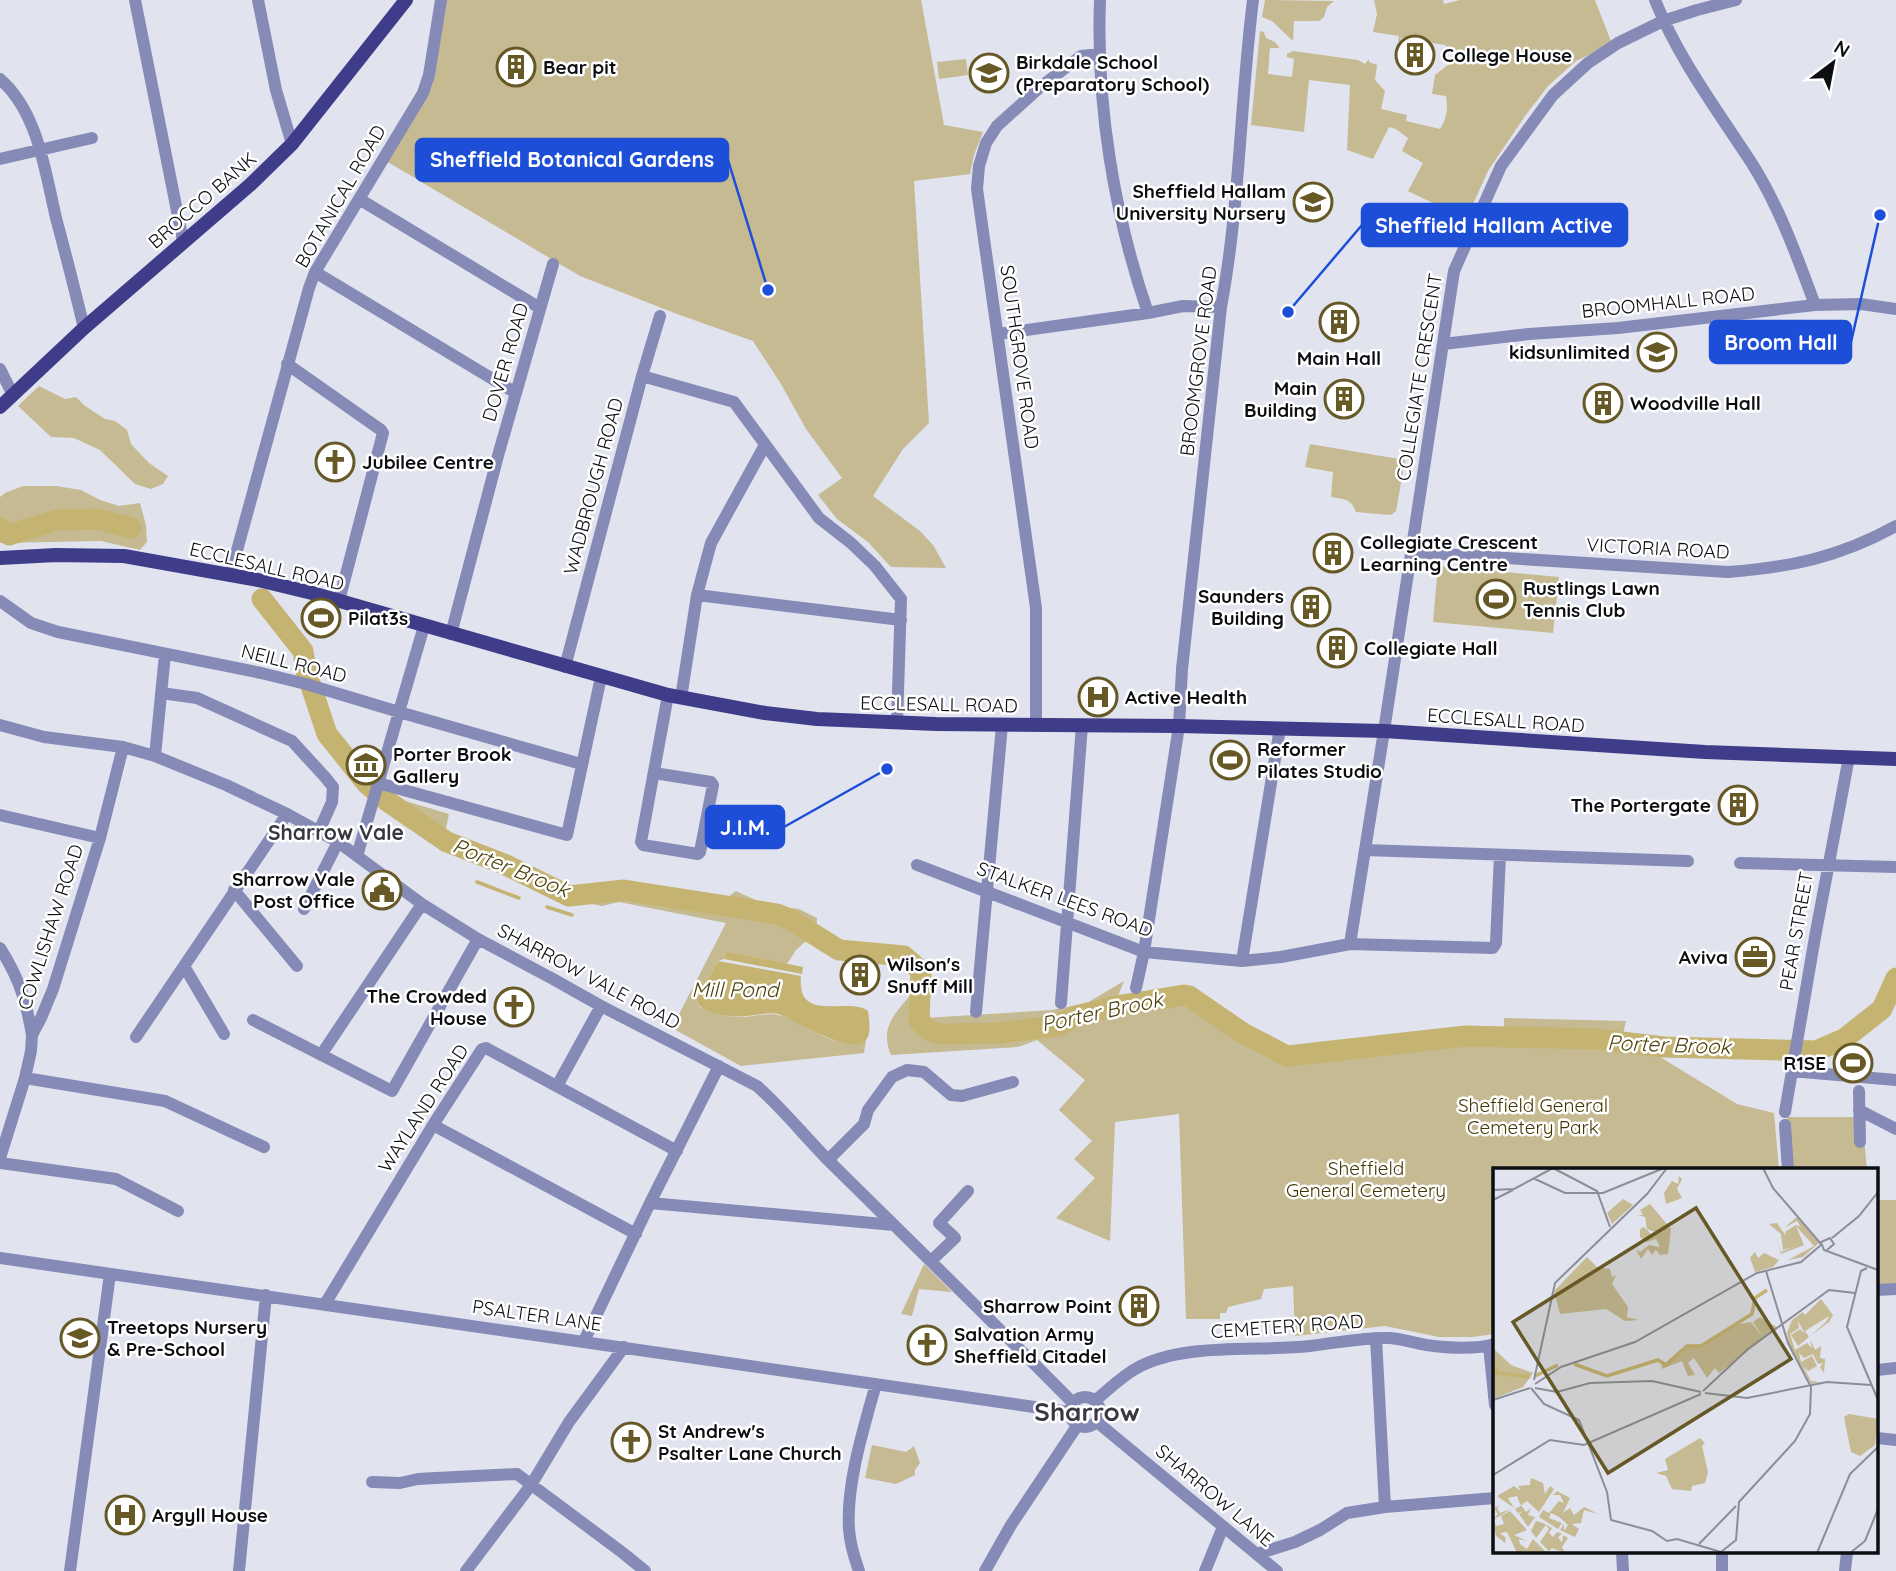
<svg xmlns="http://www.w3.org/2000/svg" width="1896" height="1571" font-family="Quicksand,sans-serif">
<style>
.green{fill:#c5ba92}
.water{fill:#c5b371}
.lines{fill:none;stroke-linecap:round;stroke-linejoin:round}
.stream{stroke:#c5b371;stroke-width:3.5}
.river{stroke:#c5b371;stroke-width:21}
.minor{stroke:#868ab6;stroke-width:12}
.major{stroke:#3f3c8a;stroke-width:14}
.labels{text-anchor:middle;stroke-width:5;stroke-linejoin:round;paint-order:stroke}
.poi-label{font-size:19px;font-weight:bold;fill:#0d0e12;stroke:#fff;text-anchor:start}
.street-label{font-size:19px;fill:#0d0e12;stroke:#fff}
.park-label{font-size:19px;fill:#433600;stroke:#fff}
.neighbourhood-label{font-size:21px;font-weight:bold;fill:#373841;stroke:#fff}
.water-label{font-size:21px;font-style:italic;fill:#4d400a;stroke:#fff}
.district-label{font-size:26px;font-weight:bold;fill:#373841;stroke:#fff}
.inset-river{fill:none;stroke:#c5b371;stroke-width:3.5}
.inset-road{fill:none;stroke:#8c8e97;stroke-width:2}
.view{fill:#665926;fill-opacity:0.15;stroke:#665926;stroke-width:3.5}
.inset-edge{fill:none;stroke:#0d0e12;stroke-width:3.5}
.leader{fill:none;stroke:#1d4ed8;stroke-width:2.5}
.callout-dot{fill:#1d4ed8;stroke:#fff;stroke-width:2.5}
.callout{fill:#1d4ed8;stroke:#1d4ed8;stroke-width:2.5}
.callout-label{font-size:21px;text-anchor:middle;font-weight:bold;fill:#fff}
</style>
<rect width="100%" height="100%" fill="#e1e3ef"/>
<!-- green -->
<path class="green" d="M444,0H921L944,125L983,132L974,155L970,174L914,181L929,423L903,449L873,496L920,531L933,545L946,568L891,567L868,542L837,519L818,495L842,478L806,429L781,384L753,341L677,314L580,276L386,161L432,86Z
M1265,0L1334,1L1327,7L1324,17L1319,21H1294L1293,41L1272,21L1262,17Z
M1374,0H1443L1444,4L1460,0H1595L1612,44L1576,61L1548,86L1525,116L1488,171L1468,215L1437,205L1408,191L1423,163L1402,151L1408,138L1396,129L1389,127L1373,159L1347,150L1350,85L1309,80L1304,132L1251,125L1260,31L1264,32L1266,38L1275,42L1279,47V48H1270L1268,74L1292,77L1294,59L1287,57V54L1293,51L1358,60L1365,64L1369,59V62L1377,65L1375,80L1385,91L1381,109L1407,115L1406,121L1440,129C1447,118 1448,108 1446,96L1432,94L1435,75L1448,65L1454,53L1445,45L1401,38L1400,42H1398L1399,36L1373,32L1377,14Z
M966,59L968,75L939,79L937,62Z
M39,386L65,399L76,397L85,406L105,419L115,421L127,430L131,444L149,463L168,476L163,484L151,489L135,484L100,450L74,438L51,437L18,406Z
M1310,444L1405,460L1396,511L1391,515L1356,512C1352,499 1343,499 1331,497L1333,472L1305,467Z
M23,486H56L81,490L100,500L119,506L140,503L146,525L147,542L140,550L101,541L0,543V497L5,493Z
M1438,566L1559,577L1553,633L1433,622Z
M402,800L449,814L444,838L581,890L620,886L727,898L736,891L766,905L799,909L817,918L816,932L796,950L787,964L726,951L724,959L718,961L696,999L699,1007C713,1012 728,1018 744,1017C758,1016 769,1012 783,1016C810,1026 836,1052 866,1040L864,1053L741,1066L672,1028L726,923L619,902L602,906L561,898L520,876L443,846L444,837L401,805Z
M924,973V1018L1052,1010L1073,1006H1082L1124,981L1117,999L1165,992L1189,998L1242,1034L1287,1056L1441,1042L1634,1050L1660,1057L1737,1104L1774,1113L1779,1170H1495V1334L1472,1337H1439L1385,1326L1295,1336L1293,1286L1264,1289L1261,1299L1228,1307L1226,1313H1220V1319H1186L1179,1114L1115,1122L1110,1241L1056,1218L1095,1178L1074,1159L1092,1141L1059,1110L1085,1080L1037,1040L1018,1047L891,1055C880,1030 893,1015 908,998C914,990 919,981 924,973Z
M1504,1018L1626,1021L1623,1034L1504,1030Z
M1787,1117H1862L1867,1170H1792Z
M1877,1200H1896V1286L1877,1287Z
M924,1264L952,1292L919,1289L912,1316L901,1314Z
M872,1445L906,1452L914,1446L920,1463L915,1470V1475L896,1484L865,1478Z"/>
<!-- water -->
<path class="water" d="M726,951L803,967L802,974L724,959Z
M718,961L801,976C796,1025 849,996 868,1011C869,1017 870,1026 869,1033C863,1066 793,1018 778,1014C767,1012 757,1015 746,1016C731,1018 711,1014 699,1006L696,999Z"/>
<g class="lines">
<!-- stream -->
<path class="stream" d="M477,882L519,898
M547,907L572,915"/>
<!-- river -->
<path class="river" d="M0,528L9,535L57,520L98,519L131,528
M262,599L303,651L306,671L327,734L367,784L387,801L447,842L504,864L569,896L624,890L777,914L791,920L839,950L904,956L921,971L919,1020L927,1029L939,1034L998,1033L1058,1026L1075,1016L1122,1005L1184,995L1189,996L1243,1033L1287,1056L1466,1036L1596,1039L1664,1047L1816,1051L1844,1039L1882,1009L1896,978"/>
<!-- minor -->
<path class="minor" d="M135,0L183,241
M258,0L276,90L292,144
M1100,0C1096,105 1114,214 1148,313
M1655,0C1678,58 1717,110 1751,162C1779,206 1797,256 1815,305
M0,79C38,112 45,171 56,218C66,255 75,291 84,328
M0,159L92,138
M359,199L540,308
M315,272L516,393
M998,334L1148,313L1183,306L1221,307
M1443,344L1529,334L1618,328L1815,305L1861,304L1896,309
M287,364L381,430L383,433L339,601
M0,369L13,395
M642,376L734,402L819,518L851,543L875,566L901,599L897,723
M1411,552L1728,572C1792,567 1840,557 1896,526
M230,576L309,288L315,272L423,93L429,75L441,0
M697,595L901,620
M0,601L31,623L58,632L261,673L306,684L399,712L581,764
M451,634L499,452L553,264
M565,667L642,376L660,316
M161,693L197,698L292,741L325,777L333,787L332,802L319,831
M681,698L697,595L711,543L765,445
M0,725L44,737L123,747L155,756L226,785L287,814L338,842L422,904L478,939L553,979L601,1006L757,1086C784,1110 806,1138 831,1163C912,1243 993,1322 1073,1403
M1036,725V608L977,189L979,166L986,143L997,126L1039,88L1081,56L1100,54
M155,756L165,654
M654,773L711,782L713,785L700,852L698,854L643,845L641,842L668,695
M378,783L567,835L601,677
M0,815L100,838
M1365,850L1688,861
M357,856L424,626
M1740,863L1896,867
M917,865L1144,952L1242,961L1281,957L1350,944L1493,948L1496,943L1500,855
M234,890L297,966
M304,909L338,842
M1350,944L1384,731L1454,271L1501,166L1553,95L1588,63L1618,43L1663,21L1697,10L1736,0
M0,948C19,978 26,1000 32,1035
M1242,961L1280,728
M184,966L224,1034
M1136,988L1144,952L1179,726L1182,669L1221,307C1240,206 1240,102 1253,0
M1061,1003L1082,725
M976,1012L1002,725
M253,1020L392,1091L478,939
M136,1037L287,814
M321,1055L422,904
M1791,1071L1896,1080
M25,1078L165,1101L264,1147
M557,1086L601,1006
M1859,1091L1860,1142
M1859,1110L1896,1129
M1785,1112L1815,937L1849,757
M433,1125L636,1234
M1785,1125L1788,1170
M0,1158L25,1078L31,1051L32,1035L41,1018L53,989L100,838L123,747
M828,1160L864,1124L868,1110L892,1077L907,1070L924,1072L951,1095L962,1096L1013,1082
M0,1163L116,1179L178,1211
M650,1203L894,1225
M0,1258L1069,1412
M932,1260L955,1238L939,1223L968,1191
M1877,1290L1896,1289
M325,1304L433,1125L482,1049L486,1048L677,1151
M1376,1338L1385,1507
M584,1341L650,1203L719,1066
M1489,1346L1495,1405
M1877,1370L1896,1368
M1070 1412a15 15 0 1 1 30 0a15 15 0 1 1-30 0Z
M1095,1401C1108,1390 1122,1376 1137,1368C1184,1342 1257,1352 1310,1346C1337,1343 1362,1337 1390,1338C1402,1339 1414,1343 1426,1345C1448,1348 1474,1350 1495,1344
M1097,1422L1277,1571
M1877,1438L1896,1440
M372,1482L400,1483L418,1479L436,1478L517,1474L623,1553L645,1571
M1622,1552L1623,1571
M1722,1552V1571
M1257,1554L1295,1542L1320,1530L1347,1513L1385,1507L1495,1498
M70,1571L110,1274
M239,1571L266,1295
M466,1571L531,1485L569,1422L624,1347
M859,1571C854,1557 850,1544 849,1529C846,1484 864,1427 876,1384
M985,1571L1011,1525L1077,1426
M1205,1571L1223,1527
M1845,1571L1847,1552"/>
<!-- major -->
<path class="major" d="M0,407L84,328L251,184L292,144L406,0
M0,558L56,555L124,556L258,580L312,593L668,695L765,713L817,719L936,724L1179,726L1384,731L1705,752L1896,759"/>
</g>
<!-- icons -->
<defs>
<symbol id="building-ring" viewBox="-11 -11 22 22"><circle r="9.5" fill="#fff" stroke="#665926" stroke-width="1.5"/><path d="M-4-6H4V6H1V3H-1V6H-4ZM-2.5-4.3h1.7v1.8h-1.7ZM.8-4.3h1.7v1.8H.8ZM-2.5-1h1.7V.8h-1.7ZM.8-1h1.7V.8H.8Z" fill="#665926"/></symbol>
<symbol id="school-ring" viewBox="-11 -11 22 22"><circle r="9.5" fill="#fff" stroke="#665926" stroke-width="1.5"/><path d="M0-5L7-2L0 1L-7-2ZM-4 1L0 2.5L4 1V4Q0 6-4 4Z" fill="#665926"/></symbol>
<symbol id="church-ring" viewBox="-11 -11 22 22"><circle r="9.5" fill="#fff" stroke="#665926" stroke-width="1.5"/><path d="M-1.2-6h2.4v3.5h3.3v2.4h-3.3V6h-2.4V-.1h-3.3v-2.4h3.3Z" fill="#665926"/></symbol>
<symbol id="stadium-ring" viewBox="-11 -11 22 22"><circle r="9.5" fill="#fff" stroke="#665926" stroke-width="1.5"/><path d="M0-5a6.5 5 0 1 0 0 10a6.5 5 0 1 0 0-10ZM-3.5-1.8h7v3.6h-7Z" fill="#665926"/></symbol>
<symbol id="hospital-ring" viewBox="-11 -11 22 22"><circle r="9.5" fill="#fff" stroke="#665926" stroke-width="1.5"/><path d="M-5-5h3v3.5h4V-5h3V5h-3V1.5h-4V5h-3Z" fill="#665926"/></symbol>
<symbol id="museum-ring" viewBox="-11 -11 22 22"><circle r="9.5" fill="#fff" stroke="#665926" stroke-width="1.5"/><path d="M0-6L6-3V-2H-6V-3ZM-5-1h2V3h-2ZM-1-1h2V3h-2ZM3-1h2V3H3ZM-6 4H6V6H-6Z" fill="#665926"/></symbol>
<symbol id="civic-ring" viewBox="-11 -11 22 22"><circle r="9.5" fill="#fff" stroke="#665926" stroke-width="1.5"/><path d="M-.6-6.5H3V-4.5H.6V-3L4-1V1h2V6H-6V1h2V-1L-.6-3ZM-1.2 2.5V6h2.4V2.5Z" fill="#665926"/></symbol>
<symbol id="office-ring" viewBox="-11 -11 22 22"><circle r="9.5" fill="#fff" stroke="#665926" stroke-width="1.5"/><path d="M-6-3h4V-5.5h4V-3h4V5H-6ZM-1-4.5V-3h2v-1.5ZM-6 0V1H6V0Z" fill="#665926"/></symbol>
</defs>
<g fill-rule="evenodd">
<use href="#building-ring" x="1393" y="33" width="44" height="44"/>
<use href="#building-ring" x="494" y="45" width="44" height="44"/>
<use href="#school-ring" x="967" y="51" width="44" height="44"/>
<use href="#school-ring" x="1291" y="180" width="44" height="44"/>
<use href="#building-ring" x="1317" y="300" width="44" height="44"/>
<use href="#school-ring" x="1635" y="330" width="44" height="44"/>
<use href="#building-ring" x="1322" y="377" width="44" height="44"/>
<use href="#building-ring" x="1581" y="381" width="44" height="44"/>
<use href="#church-ring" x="313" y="440" width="44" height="44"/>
<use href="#building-ring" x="1311" y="531" width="44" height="44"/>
<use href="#stadium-ring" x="1474" y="577" width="44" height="44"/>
<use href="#building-ring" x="1289" y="585" width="44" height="44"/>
<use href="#stadium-ring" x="299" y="596" width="44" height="44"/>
<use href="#building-ring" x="1315" y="626" width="44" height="44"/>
<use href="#hospital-ring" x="1076" y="675" width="44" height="44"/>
<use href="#stadium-ring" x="1208" y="738" width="44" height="44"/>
<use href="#museum-ring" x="344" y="743" width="44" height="44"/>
<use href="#building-ring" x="1716" y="783" width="44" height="44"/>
<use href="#civic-ring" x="360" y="868" width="44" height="44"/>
<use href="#office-ring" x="1733" y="935" width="44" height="44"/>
<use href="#building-ring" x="838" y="953" width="44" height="44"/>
<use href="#church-ring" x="492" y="985" width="44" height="44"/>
<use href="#stadium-ring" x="1831" y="1041" width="44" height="44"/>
<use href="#building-ring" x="1117" y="1284" width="44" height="44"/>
<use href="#school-ring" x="58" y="1316" width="44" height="44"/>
<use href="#church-ring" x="905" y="1323" width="44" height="44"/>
<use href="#church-ring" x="609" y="1420" width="44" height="44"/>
<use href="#hospital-ring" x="103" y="1493" width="44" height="44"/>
</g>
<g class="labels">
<!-- poi labels -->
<g class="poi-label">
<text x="1442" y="62">College House</text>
<text x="1016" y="69">Birkdale School<tspan x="1016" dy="22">(Preparatory School)</tspan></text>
<text x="543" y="74">Bear pit</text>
<text x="1286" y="198" text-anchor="end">Sheffield Hallam<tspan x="1286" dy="22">University Nursery</tspan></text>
<text x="1630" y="359" text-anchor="end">kidsunlimited</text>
<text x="1339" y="365" text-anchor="middle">Main Hall</text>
<text x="1317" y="395" text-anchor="end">Main<tspan x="1317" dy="22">Building</tspan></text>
<text x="1630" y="410">Woodville Hall</text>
<text x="362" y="469">Jubilee Centre</text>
<text x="1360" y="549">Collegiate Crescent<tspan x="1360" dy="22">Learning Centre</tspan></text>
<text x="1523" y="595">Rustlings Lawn<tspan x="1523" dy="22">Tennis Club</tspan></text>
<text x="1284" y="603" text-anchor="end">Saunders<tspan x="1284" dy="22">Building</tspan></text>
<text x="348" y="625">Pilat3s</text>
<text x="1364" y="655">Collegiate Hall</text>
<text x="1125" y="704">Active Health</text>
<text x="1257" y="756">Reformer<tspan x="1257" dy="22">Pilates Studio</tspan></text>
<text x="393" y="761">Porter Brook<tspan x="393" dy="22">Gallery</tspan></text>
<text x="1711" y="812" text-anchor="end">The Portergate</text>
<text x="355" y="886" text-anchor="end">Sharrow Vale<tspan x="355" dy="22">Post Office</tspan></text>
<text x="1728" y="964" text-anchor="end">Aviva</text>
<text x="887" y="971">Wilson's<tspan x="887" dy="22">Snuff Mill</tspan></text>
<text x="487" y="1003" text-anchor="end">The Crowded<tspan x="487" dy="22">House</tspan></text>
<text x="1826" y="1070" text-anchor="end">R1SE</text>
<text x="1112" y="1313" text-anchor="end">Sharrow Point</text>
<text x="107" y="1334">Treetops Nursery<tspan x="107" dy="22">&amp; Pre-School</tspan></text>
<text x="954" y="1341">Salvation Army<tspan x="954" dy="22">Sheffield Citadel</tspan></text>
<text x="658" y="1438">St Andrew's<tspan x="658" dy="22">Psalter Lane Church</tspan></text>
<text x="152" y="1522">Argyll House</text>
</g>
<!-- street labels -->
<g class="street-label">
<text transform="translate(340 196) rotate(-60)" y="7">BOTANICAL ROAD</text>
<text transform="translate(202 200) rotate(-41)" y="7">BROCCO BANK</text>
<text transform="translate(1668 302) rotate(-6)" y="7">BROOMHALL ROAD</text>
<text transform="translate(1020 357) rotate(82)" y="7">SOUTHGROVE ROAD</text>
<text transform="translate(1198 361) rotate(-83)" y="7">BROOMGROVE ROAD</text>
<text transform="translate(505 362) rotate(-74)" y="7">DOVER ROAD</text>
<text transform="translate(1419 377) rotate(-81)" y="7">COLLEGIATE CRESCENT</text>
<text transform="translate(593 486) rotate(-75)" y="7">WADBROUGH ROAD</text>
<text transform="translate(1658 548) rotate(3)" y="7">VICTORIA ROAD</text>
<text transform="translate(267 566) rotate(13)" y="7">ECCLESALL ROAD</text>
<text transform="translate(294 663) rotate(14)" y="7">NEILL ROAD</text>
<text transform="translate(939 704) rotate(1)" y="7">ECCLESALL ROAD</text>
<text transform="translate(1506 720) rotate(4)" y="7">ECCLESALL ROAD</text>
<text transform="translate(1065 899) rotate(20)" y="7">STALKER LEES ROAD</text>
<text transform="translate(50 927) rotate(-72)" y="7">COWLISHAW ROAD</text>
<text transform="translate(1796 931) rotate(-80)" y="7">PEAR STREET</text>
<text transform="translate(589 976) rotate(28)" y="7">SHARROW VALE ROAD</text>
<text transform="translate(423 1108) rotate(-57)" y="7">WAYLAND ROAD</text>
<text transform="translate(537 1315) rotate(8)" y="7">PSALTER LANE</text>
<text transform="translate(1287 1326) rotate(-4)" y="7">CEMETERY ROAD</text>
<text transform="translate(1215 1495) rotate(40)" y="7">SHARROW LANE</text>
</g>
<!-- park labels -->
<g class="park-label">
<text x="1533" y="1112">Sheffield General<tspan x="1533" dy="22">Cemetery Park</tspan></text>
<text x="1366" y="1175">Sheffield<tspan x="1366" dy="22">General Cemetery</tspan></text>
</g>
<!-- neighbourhood labels -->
<g class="neighbourhood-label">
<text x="336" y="840">Sharrow Vale</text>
</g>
<!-- water labels -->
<g class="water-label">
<text transform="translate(511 868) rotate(22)" y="7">Porter Brook</text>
<text x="735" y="997">Mill Pond</text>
<text transform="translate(1102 1012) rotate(-12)" y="7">Porter Brook</text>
<text transform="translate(1669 1045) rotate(2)" y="7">Porter Brook</text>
</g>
<!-- district labels -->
<g class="district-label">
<text x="1087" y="1421">Sharrow</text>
</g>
</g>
<!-- overview -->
<g transform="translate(1493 1168)">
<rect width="385" height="385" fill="#e1e3ef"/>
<path d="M186,8L189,11L184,21L189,30L173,36L171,25L179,13L185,16ZM130,31L140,37L119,56L114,45ZM157,36L178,61L175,86L167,87L163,82L159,87L155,81L148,91L143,81L147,84L156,77L167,79L163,71L154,74L147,69V61L151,59L159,67L162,64L154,61L152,49L145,47H150L147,42ZM304,49L326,75L310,89L295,92L321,78L303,58L311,77L288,86L283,69L288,84L301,79L290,82L288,66L276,56L284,55L293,68L292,64L303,57L308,59L304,53L291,60ZM262,84L265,90L271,85L286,92L280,99L262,104L257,90ZM94,89L104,99L117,101L119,109L123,107L119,116L135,139L134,149L146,152L132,153L113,141L67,146L61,123ZM328,131L340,147L336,154L317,168L333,154L336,148L312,163L316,169L305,178L298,167L307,161L312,166L305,153L306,160L297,166L302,182L314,175L319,180L317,171L322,182L328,178L327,190L332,191L331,205L327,199L330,195L325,196L320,186L311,190L306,185L308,194L319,188L324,198L315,203L310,198L318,213L327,214L318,216L296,176L294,165L299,152L310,144L312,147ZM267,149L285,160L226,205L222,200L214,210L201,190L195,195L202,207L195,208L189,193L169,201L168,192L171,196L188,181L208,178L241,157L258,154L270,169L260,154ZM0,180L18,197L40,205L30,219L0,231ZM356,246L385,251L382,277L367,288L358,284L351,249ZM207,270L212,275L209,278L215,304L212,315L199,318L198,323L179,321L173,308L163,305L175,302L172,291ZM38,310L50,315L52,326L57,318L61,321L46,344L34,333L28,337L33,344L38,340L35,347L42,349L35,359L26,346L31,343L25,345L22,341L28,338L24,328L15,330L21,340L4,328L21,318L28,323L25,318L37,317ZM64,323L77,330L70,345L77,340L81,347L91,339L105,346L91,342L88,355L79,356L86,361L82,369L67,362L71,356V363L75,357L66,349L58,345L56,350L69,355L65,361L46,349L50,342L56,345L66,333L71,335L67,327H60ZM8,337L4,340L7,345L18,341L0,352L3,358L11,356L8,348L17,343L34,362L21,367L34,373L26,371L27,376L34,381L40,371L54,385H24L14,364L7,365L13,370L12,375L3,368L0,352L5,346L1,340ZM43,353L50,355L59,360L56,365L60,369L64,364L69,366L65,369L69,375L70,367L75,370L69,379L72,385L59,380L56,383L47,374L56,361L53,357L43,370L38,363Z" fill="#c5ba92"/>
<path class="inset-river" d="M0,194L4,205L37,209M81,196L114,208L165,192L173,197L194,178H208L259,146L262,130L274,122M42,208L65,197"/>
<path class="inset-road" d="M60,0L104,23L117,59M270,0L280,20L328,76M40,10L72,25H110L171,0M0,22L21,21L60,0M0,32L20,22M339,70L366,48L385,24M334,82L341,76L337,70L328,74L331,82L385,102M374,100L368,103L354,159L385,232M41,212L62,115L154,26L174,0M42,216L68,199L142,174L264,105L308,94L328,77M38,220L51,236L86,252L114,324L118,352L159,363L174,373L184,371L228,384M42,220L64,224L97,215L159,213L208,224M210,223L255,181L336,122L362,125M212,225L254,230L334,214L378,217M0,232L37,220M0,307L57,272L91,277L208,226M206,376L243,338M228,384L243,372L246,334L302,273L317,246L318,219L295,175L273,103M324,385L357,306L385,279M357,385L372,373L385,341"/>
<path class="view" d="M203,40L298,191L115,305L20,154Z"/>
<rect width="385" height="385" class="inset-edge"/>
</g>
<!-- callouts -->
<path class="leader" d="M768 290L728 160M1288 312L1362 225M1880 215L1851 342M887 769L784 827"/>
<g class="callout-dot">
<circle cx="768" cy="290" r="7"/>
<circle cx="1288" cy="312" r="7"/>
<circle cx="1880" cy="215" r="7"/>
<circle cx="887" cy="769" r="7"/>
</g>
<g class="callout">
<rect x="416" y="139" width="312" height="42" rx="7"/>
<rect x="1362" y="204" width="265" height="42" rx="7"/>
<rect x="1710" y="321" width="141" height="42" rx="7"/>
<rect x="706" y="806" width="78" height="42" rx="7"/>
</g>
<g class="callout-label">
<text x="572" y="167">Sheffield Botanical Gardens</text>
<text x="1494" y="233">Sheffield Hallam Active</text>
<text x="1781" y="350">Broom Hall</text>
<text x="745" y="835">J.I.M.</text>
</g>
<!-- north arrow -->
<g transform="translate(1833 63) rotate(32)" stroke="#ffffff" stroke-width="5" paint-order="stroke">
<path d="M0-5L12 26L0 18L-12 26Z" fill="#0d0e12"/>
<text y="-10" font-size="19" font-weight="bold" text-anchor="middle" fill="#0d0e12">N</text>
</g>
</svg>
